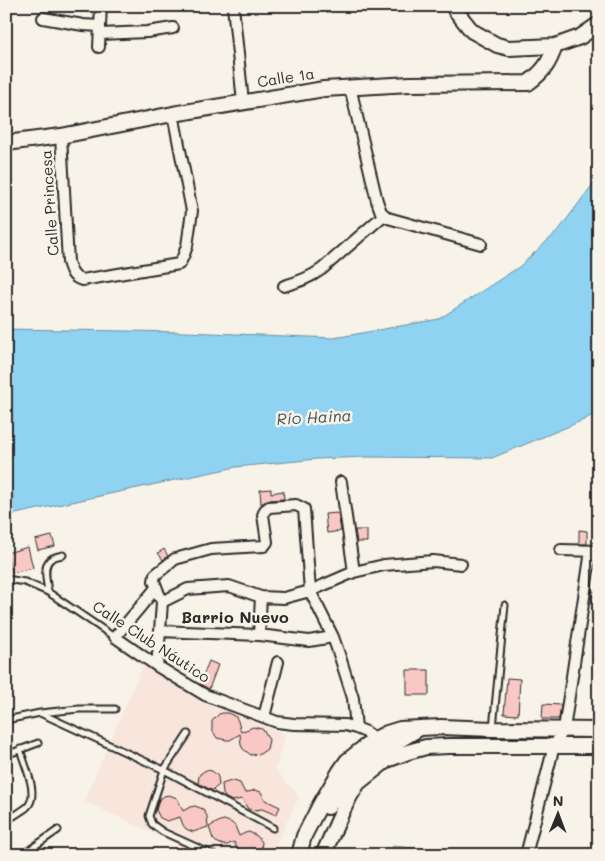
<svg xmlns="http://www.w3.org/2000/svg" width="605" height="861" font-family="Mali,sans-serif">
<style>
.built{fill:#f8e6dd}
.green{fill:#c9eaa2;stroke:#7a8a66}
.water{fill:#90d2f2;stroke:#688fa2}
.building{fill:#f9c8c4;stroke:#2b2b2b}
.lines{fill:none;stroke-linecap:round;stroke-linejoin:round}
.lane-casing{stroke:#2b2b2b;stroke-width:9}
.street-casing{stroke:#2b2b2b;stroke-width:14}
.secondary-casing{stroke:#2b2b2b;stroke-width:18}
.lane{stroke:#f7f3e8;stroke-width:5}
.street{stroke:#f7f3e8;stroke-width:10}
.secondary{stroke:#f7f3e8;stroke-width:14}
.labels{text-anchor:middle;stroke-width:5;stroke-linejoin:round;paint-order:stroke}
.street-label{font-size:15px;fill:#2b2b2b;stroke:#f7f3e8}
.water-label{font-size:16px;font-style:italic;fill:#44555d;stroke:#f7f3e8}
.neighbourhood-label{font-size:16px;font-weight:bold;fill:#2b2b2b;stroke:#f7f3e8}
</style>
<rect width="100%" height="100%" fill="#f7f3e8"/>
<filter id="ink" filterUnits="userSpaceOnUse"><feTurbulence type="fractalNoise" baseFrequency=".02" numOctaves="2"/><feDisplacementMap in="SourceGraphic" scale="10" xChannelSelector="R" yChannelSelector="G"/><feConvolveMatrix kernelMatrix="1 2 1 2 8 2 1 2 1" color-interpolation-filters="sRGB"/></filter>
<g filter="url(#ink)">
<!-- built -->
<path class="built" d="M144,663L194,692L285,735L275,769L299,797L271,855H199L84,801Z"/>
<!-- green -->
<path class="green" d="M393,846L481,855H390Z"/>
<!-- water -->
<path class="water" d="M599,176V411L584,420L492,458L366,457L317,459L236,467L6,516V329L186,332L334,338L439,319L519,267L558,231Z"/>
<!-- building -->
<path class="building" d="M271,489V493L283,491L284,499L268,500L261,504L260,490Z
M338,513L341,531L327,533L325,514Z
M355,530H367V542H357Z
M579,530L587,531V544H579Z
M52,536L55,546L38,550L35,540Z
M28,547L33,568L12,573L7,553Z
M164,549L168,556L163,560L158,553Z
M592,591L599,592V604L591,603Z
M209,661L218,665L209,689L200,684Z
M407,670H429V695H407Z
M507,678L520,679L518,715L504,714Z
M543,704L561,705L559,719H542Z
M223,713H228L236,717L238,721L241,732L253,727L262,729L265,732L269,740L267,749L260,754L251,755L243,749L241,745L240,734L230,740H226L217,738L212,730V721L219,714Z
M206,770L212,771L217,775L218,777L219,785L213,790H211L198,783L199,776L200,774Z
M231,781H234L240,783L245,793L255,790L261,792L265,800L280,807L276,815L262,809L255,810L248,809L242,799L232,801L226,798L223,794L222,784Z
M169,795L177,798L179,802L183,811L190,807L195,806L203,809L207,816L208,827L193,832L186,829L183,825L180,817L167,821L160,818L156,810L159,800L164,796Z
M224,820L232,823L235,826L239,836L245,833L249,832L257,836L262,842L261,850L259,854L257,855H241L238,851L234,842L227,845H223L216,842L213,839L209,827L220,821Z"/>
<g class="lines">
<defs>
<path id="lane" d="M6,579L25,582L48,592L114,637
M48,592C47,583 42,565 51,559C55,556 59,556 63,555
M40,713L164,770L273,828
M6,720L40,713L79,709H115
M493,728L505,605
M188,734L164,770L149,816L152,824L163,832L214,855
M6,755L38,743
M6,821C13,816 21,812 27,807C40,795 24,764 20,749
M22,855L58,830"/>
<path id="street" d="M233,6L243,102
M43,18L83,25L100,26
M100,34L147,32L173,28
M99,47L101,6
M350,87L377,201L381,212L388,218L481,244
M61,136L68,262C71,271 72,277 82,280L179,264L183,257L187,246L192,211L173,114
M284,286C298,282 310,278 322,269L384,215
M341,482L354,572
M561,550L599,551
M156,588L115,637L157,666L205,695L277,722L294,724L345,725L356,728L366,732L375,739L378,744
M162,602L188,589L229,586L261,597L284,598L310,591L354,572L384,565L433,561L461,564
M160,631L259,635L309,641L333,637
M259,635L261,597
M157,666L160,631L162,602L154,581L155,575L175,559L211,549L264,546L267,542L263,515L265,510L269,507L296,505L304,509L310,591L333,637L340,657L353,698L356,728
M264,717L278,662
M526,855L554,746L564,729L591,551"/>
<path id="secondary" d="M453,6L456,11L472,31L497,45L509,48L555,46L580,37L599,24
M6,143L61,136L173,114L324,89L410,84L528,83C543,72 549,64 555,46
M328,807L342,786L362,766L383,750L420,728
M299,855L304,836L321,803L340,771L347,761L362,749L375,739L387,733L400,729L441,727L493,729L599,730
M323,855L342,812L350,796L358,783L387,760L408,752L426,747L449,746H599"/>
</defs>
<!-- lane casing -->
<use href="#lane" class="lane-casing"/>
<!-- street casing -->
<use href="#street" class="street-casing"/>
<!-- secondary casing -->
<use href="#secondary" class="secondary-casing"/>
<!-- lane -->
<use href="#lane" class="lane"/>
<!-- street -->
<use href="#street" class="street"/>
<!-- secondary -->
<use href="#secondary" class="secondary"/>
</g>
</g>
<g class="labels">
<!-- street labels -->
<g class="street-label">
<text transform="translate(286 78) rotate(-9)" y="5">Calle 1a</text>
<text transform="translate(50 203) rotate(-94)" y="5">Calle Princesa</text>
<text transform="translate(151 642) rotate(33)" y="5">Calle Club Náutico</text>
</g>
<!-- water labels -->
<g class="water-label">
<text transform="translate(314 417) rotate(-3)" y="6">Río Haina</text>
</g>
<!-- neighbourhood labels -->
<g class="neighbourhood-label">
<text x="235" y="623">Barrio Nuevo</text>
</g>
</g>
<!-- margin -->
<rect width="605" height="861" fill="none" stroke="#f7f3e8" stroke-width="25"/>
<rect x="12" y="12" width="580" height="836" fill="none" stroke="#2b2b2b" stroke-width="2" filter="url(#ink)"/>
<!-- north arrow -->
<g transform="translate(558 814) rotate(1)" stroke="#f7f3e8" stroke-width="4" paint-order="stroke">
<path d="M0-4L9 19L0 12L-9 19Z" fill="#2b2b2b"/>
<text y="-8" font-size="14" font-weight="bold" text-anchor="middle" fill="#2b2b2b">N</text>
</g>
</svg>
